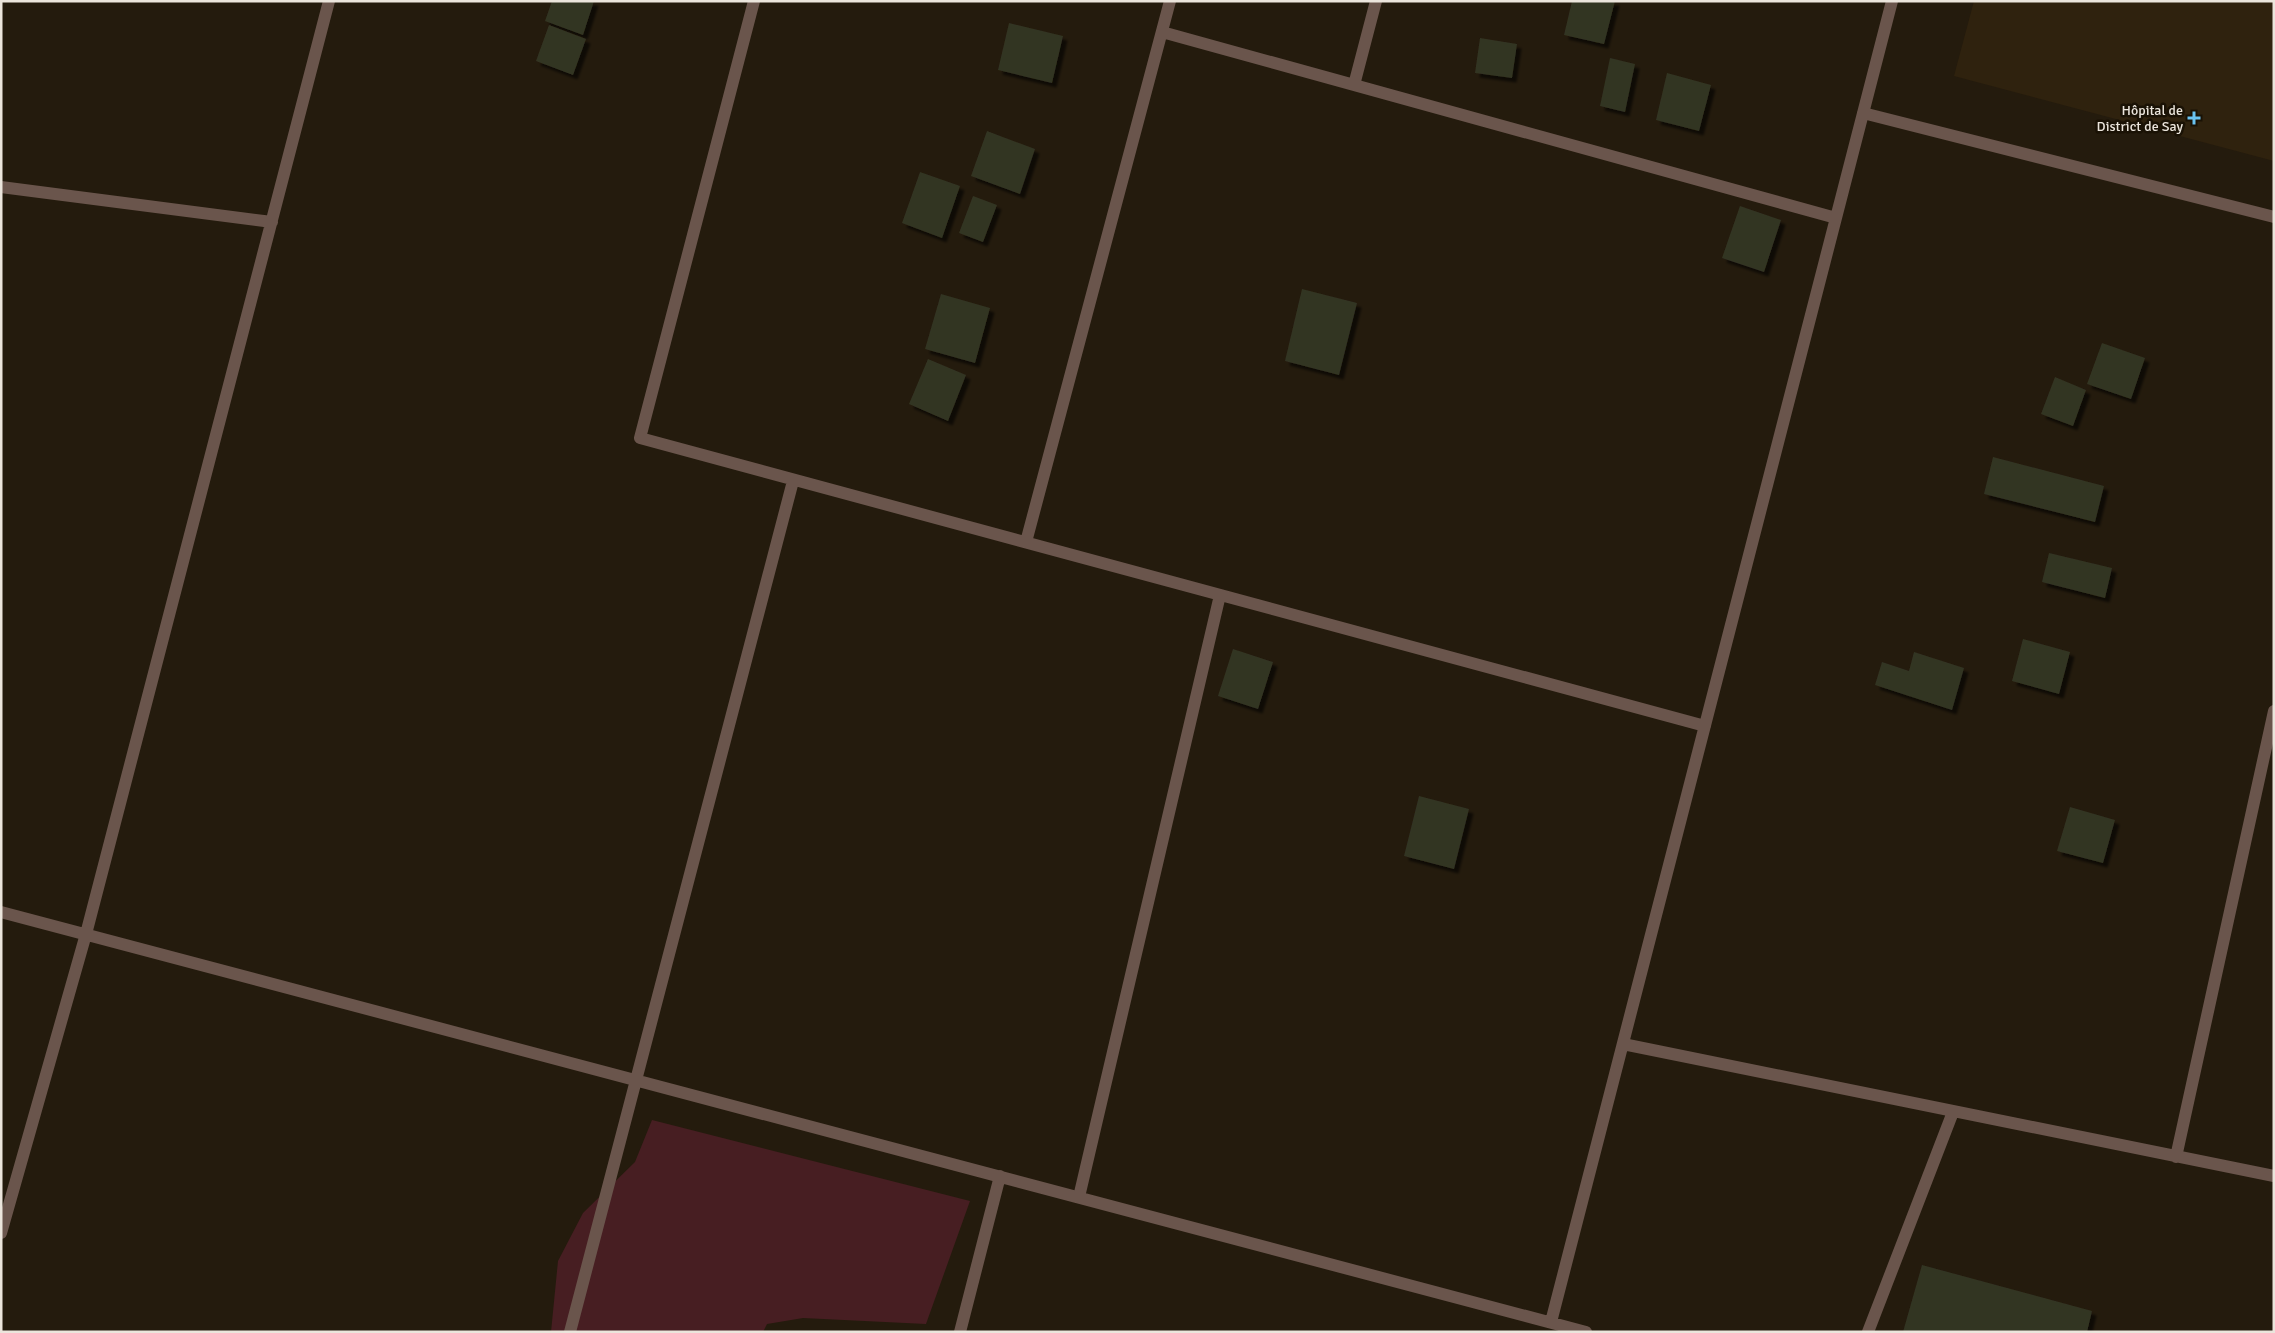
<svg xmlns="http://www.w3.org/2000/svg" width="2275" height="1333" font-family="Signika,sans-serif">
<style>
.built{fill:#2f220e}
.green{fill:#471e22}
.building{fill:#333423;filter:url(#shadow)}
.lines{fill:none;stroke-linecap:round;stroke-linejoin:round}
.street{stroke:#6a554c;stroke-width:12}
.poi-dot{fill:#6ac3f1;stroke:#1a1205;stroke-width:2}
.labels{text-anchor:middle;stroke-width:5;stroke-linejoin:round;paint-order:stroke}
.poi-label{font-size:14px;fill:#ebe5dc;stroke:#1a1205;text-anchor:end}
</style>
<defs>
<filter id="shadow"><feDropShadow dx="4.5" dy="4.5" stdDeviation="1" flood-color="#0009"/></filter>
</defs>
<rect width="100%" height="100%" fill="#241b0d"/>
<!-- built -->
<path class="built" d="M1974,1H2274V161L1954,76Z"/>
<!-- green -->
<path class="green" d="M652,1120L970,1201L926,1324L803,1318L767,1324L763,1332H551L558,1261L583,1213L635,1162Z"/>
<!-- building -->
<path class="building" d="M552,1H594L583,35L545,21Z
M1572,1H1615L1604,44L1564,35Z
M1009,23L1063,36L1052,83L998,70Z
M549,25L586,39L573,75L536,61Z
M1480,38L1517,44L1512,78L1475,73Z
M1610,58L1635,64L1625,112L1600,106Z
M1667,73L1711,85L1699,131L1656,120Z
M987,131L1035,149L1020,194L971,176Z
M920,172L960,186L942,238L902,223Z
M973,196L997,205L983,242L959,233Z
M1740,206L1781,220L1764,272L1722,258Z
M1302,289L1357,303L1339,375L1285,361Z
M941,294L990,308L975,363L925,349Z
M2102,343L2145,358L2131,399L2087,384Z
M928,359L966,375L948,421L909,404Z
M2055,377L2086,390L2073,426L2041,414Z
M1993,457L2104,486L2095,522L1984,494Z
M2049,553L2112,568L2105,598L2042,582Z
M2023,639L2070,652L2059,694L2012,681Z
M1233,649L1273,662L1258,709L1218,696Z
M1914,652L1964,668L1952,710L1875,685L1882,662L1909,671Z
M1419,796L1469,809L1454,869L1404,856Z
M2070,807L2115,820L2103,863L2057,851Z
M1922,1265L2092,1311L2087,1332H1903Z"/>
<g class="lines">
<!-- street -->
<path class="street" d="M754,1L640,438L1705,726
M1162,32L1836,218
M1354,85L1376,1
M1863,113L2274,217
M1,187L272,222
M1026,542L1170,1
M1,912L1586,1332
M1623,1044L2274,1176
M2176,1157L2274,711
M1079,1197L1220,595
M1,1233L86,934L329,1
M1551,1322L1892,1
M570,1332L793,481
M960,1332L1000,1176
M1868,1332L1953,1112"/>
</g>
<!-- markers -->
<path class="poi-dot" d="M2191.5 110.5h5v5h5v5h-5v5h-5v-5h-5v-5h5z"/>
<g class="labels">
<!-- poi labels -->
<g class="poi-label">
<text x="2183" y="115">Hôpital de<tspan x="2183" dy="16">District de Say</tspan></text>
</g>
</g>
<!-- border -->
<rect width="2275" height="1333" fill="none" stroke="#ebe5dc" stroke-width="5"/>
</svg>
